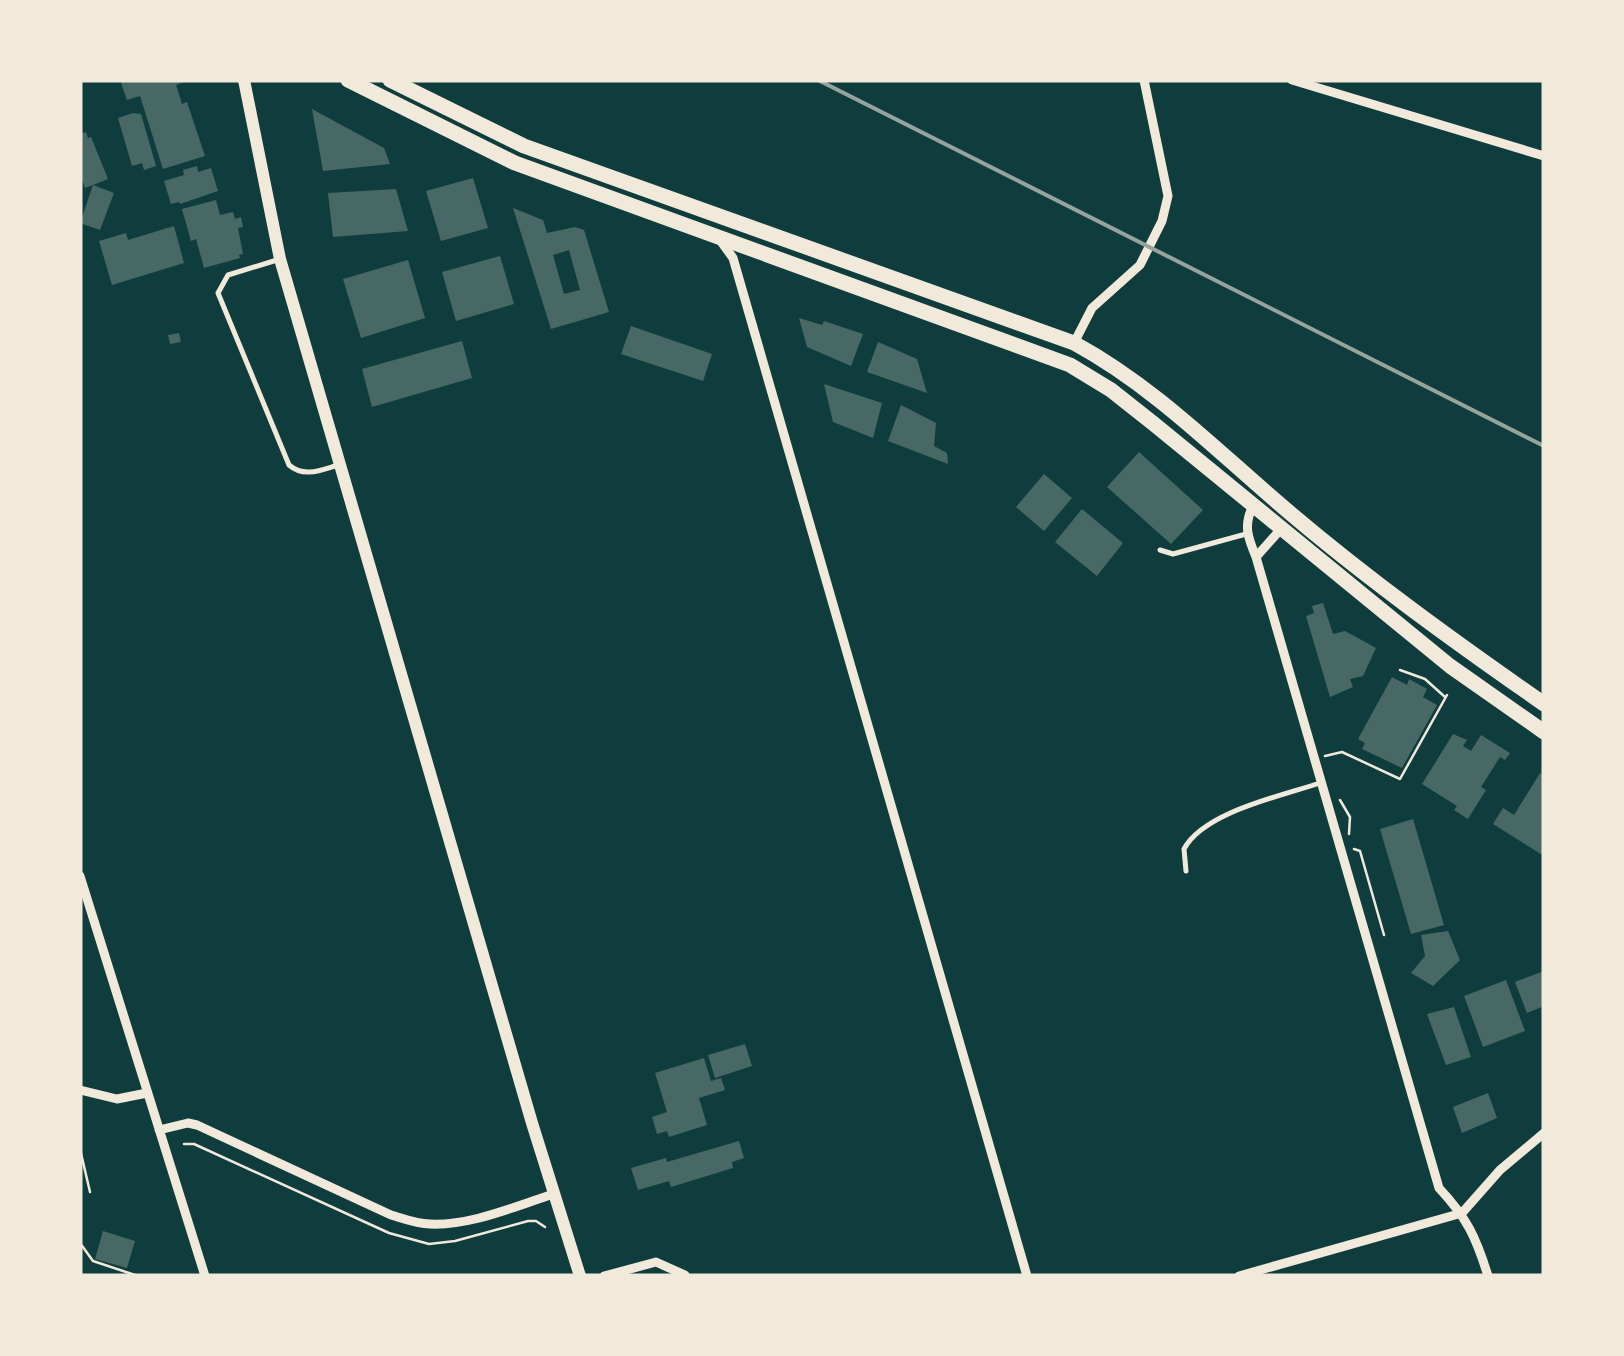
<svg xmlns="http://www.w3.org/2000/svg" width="1624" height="1356" font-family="Quicksand,sans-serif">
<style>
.building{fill:#486865;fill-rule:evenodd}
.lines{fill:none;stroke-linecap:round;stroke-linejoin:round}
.path{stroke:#f1e9da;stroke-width:2.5}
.service{stroke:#f1e9da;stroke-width:5}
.minor{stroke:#f1e9da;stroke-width:9}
.secondary{stroke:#f1e9da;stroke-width:12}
.trunk{stroke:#f1e9da;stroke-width:15}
.rail{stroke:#97a49c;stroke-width:4}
</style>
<rect width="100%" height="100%" fill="#0f3d3e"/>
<!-- building -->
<path class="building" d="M120,80H189L176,85L182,104L187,102L205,156L163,169L140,96L127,100Z
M312,109L384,148L390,164L323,171Z
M133,113L141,114L156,166L144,170L142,163L132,166L118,118Z
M86,132L88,138L91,137L108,179L93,185L114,193L100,230L80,223L93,185L85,188L80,175V134Z
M197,166L198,172L211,168L218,191L180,204L179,202L171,204L164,181L184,175L183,170Z
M473,178L488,228L441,241L426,191Z
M396,189L408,231L333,237L328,193Z
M216,200L220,215L233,212L235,219L241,217L243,227L238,228L243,254L239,255L240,258L204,268L196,239L191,241L182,209Z
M513,208L543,220L547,233L575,227L584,230L609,312L551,329ZM569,250L580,290L564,294L553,255Z
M174,226L184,263L112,285L99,241L126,233L128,240Z
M500,256L514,304L456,321L442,272Z
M408,260L425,318L361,338L343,279Z
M799,318L822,325L824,321L863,334L851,366L807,347Z
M631,326L712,354L703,381L621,354Z
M179,333L181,342L170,344L168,335Z
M462,341L472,378L372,407L362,369Z
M878,342L917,359L927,393L867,372Z
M824,384L882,403L873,438L833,422Z
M901,405L936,423L934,446L947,453L948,464L888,441Z
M1139,452L1203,510L1171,544L1107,487Z
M1044,474L1072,498L1044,531L1016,507Z
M1082,509L1123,543L1097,576L1055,542Z
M1323,603L1333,634L1345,631L1376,648L1363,676L1350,679L1353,687L1330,697L1306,616L1314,613L1312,606Z
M1392,677L1407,685L1409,679L1427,689L1423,697L1437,705L1402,768L1362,749L1365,743L1358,739Z
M1453,734L1467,740L1463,746L1471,751L1481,735L1510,753L1505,760L1500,757L1481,787L1486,790L1468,819L1454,810L1457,806L1422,784Z
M1540,773L1544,776V856L1493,824L1503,808L1514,815Z
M1413,819L1444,925L1411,934L1380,829Z
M1448,931L1460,960L1433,986L1411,973L1425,956L1421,935Z
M1544,971V1006L1527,1013L1515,982Z
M1506,980L1525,1031L1483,1047L1464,996Z
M1454,1007L1471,1057L1446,1065L1427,1014Z
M745,1044L752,1066L715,1078L708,1055Z
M704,1058L711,1081L721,1078L725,1090L699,1098L707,1125L669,1137L667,1131L657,1134L652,1117L667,1112L655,1073Z
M1488,1093L1497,1118L1462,1133L1453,1107Z
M739,1141L744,1158L732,1162L733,1168L671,1187L669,1181L638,1190L631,1168L666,1158L667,1162Z
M103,1231L135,1241L127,1268L95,1259Z"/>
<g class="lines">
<!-- path -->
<path class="path" d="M1400,670L1425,679L1445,697
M1325,756L1342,752L1400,779L1447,695
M1340,800L1350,817L1349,834
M1354,849L1360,851L1384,935
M184,1144H194L389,1233L429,1244L455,1241L528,1221H536L545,1227
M80,1149L90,1192
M80,1243L93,1261L138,1276"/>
<!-- service -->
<path class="service" d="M277,260L228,275L218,293L289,465C304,478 321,470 338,465
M1160,550L1173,554L1246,534
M1186,871L1184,849C1204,812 1281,796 1320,783"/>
<!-- minor -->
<path class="minor" d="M1292,80L1544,156
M720,240L733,258L1027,1276
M1074,343L1092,308L1140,265L1162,221L1168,196L1144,80
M1253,506C1243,525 1248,538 1256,557L1439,1188C1467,1218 1476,1237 1488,1276
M1256,557L1281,529
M80,876L205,1276
M80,1090L117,1099L147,1093
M159,1130L188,1123L197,1125L391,1215C404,1219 417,1224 430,1224C471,1226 515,1206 554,1194
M1462,1213L1500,1170L1544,1133
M604,1276L656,1262L685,1275
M1239,1276L1462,1213"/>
<!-- secondary -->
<path class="secondary" d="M244,80L280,259L532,1123L580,1276"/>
<!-- trunk -->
<path class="trunk" d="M348,80L515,163L1070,365L1111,390L1154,424L1450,666L1544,732
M390,80L524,146L1074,343C1153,386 1215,449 1283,507C1366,578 1455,642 1544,704"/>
<!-- rail -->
<path class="rail" d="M818,80L1544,446"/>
</g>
<!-- border -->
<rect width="1624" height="1356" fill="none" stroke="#f1e9da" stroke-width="165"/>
</svg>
